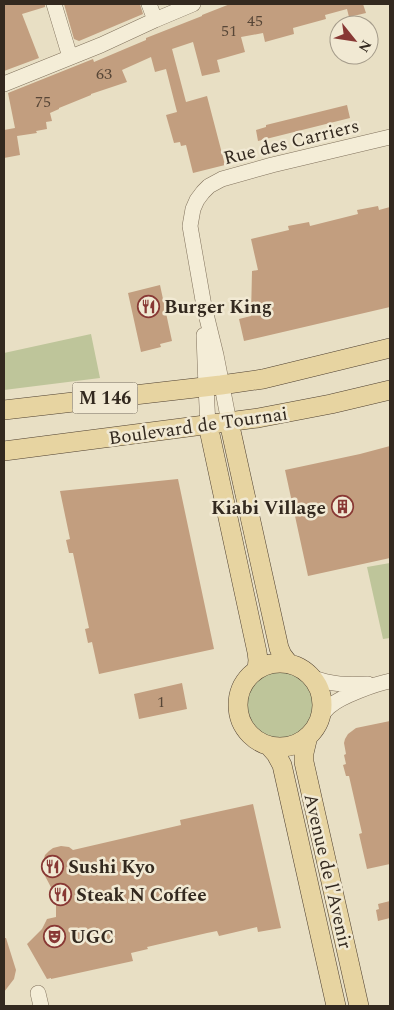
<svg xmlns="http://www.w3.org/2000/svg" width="394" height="1010" font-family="Spectral,serif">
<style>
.green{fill:#bec59a}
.building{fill:#c29e7f}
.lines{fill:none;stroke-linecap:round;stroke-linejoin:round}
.minor-casing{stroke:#81725d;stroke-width:16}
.major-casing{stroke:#4f4031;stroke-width:20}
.minor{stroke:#f4edd7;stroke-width:15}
.major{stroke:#e7d4a1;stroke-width:19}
.labels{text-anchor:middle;stroke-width:5;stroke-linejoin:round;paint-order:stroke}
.number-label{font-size:16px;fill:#574637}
.shield{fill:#f1e9d3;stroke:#6c6355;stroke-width:1}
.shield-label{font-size:18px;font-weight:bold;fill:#33291f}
.street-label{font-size:19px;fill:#33291f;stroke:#f1e9d3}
.poi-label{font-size:19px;font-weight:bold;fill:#33291f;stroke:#f1e9d3;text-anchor:start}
</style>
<rect width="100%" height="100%" fill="#e8dfc4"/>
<!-- green -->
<path class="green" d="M91,334L100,378L4,390V353Z
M390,563V638L383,639L367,567Z
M246 705a34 34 0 1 1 68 0a34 34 0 1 1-68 0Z"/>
<!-- building -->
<path class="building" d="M4,4H45V7L22,14L39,58L4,71Z
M64,4H140L143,14L79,41L74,39Z
M230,4H363L366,13L349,17L347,9L325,15L326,19L293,28L294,34L265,42L263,33L241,37L245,52L217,60L220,72L202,76L193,42L172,49L186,102L207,96L225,165L193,173L186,145L181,146L180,142L174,143L166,115L177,112L166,69L155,72L151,57L122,70L127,82L91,94V95L59,108V109L50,113L52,121L46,122L47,129L36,131L37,133L17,136L20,155L4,158V130L15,128L8,93L93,59L94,62L146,40V38L202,16V15Z
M347,105L350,118L258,141L256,130L266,127V125Z
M378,206L379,210L390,207V307L244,341L239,319L251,316L252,271L258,270L251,239L289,230L288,226L309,222L310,226L358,214L357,210Z
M160,285L172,341L160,344L161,347L141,352L128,293Z
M390,446V558L308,576L285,470L360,454Z
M178,479L214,649L99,674L92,642L88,643L85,629L89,628L73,553H69L66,540L70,539L60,491Z
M182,683L187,709L139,719L134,694Z
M390,721V864L367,869L359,834L362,833L349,776H346L343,765L346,764L344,755L346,754L344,743L345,739L348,734L356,728Z
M253,804L281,928L258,932L257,927L219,936L217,931L207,933L147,947L148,949L131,953L133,961L51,979V978L47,979L27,944L42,929L47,919L56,917V902L54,893L44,874L42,866L45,855L49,851L53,848L61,846L69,847L73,850L181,825L180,820Z
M390,901V918L378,921L376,910L379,909L378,904Z
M4,938H6L16,970L14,979L4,992Z"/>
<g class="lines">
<defs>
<path id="minor" d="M54,4L70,57
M149,4L155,20
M4,84L101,45L155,20L193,4
M204,335L206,387L208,425
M229,422L216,355L204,306L190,226L193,209L197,200L203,192L209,186L222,179L272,165L390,137
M311,677C332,685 347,685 368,684
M319,718C323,714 326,709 330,706C342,696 375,684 390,681
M38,993L41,1006"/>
<path id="major" d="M4,410L221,385L263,379L390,348
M229,422L279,648L282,655L289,664
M208,425L257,652L258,660L257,670
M4,451L258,418L331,404L390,390
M238 705a42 42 0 1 1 84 0a42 42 0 1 1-84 0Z
M308,736L304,753V762L359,1006
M269,746L276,754L282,765L336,1006"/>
</defs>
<!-- minor casing -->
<use href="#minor" class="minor-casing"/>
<!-- major casing -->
<use href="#major" class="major-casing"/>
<!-- minor -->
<use href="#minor" class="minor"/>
<!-- major -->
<use href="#major" class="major"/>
</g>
<!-- icons -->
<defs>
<symbol id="restaurant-ring" viewBox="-11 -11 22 22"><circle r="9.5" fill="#f1e9d3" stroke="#883834" stroke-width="1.5"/><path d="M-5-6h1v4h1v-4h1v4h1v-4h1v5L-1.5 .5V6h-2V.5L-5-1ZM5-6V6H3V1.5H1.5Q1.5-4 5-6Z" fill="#883834"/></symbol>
<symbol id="building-ring" viewBox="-11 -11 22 22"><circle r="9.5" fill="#f1e9d3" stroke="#883834" stroke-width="1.5"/><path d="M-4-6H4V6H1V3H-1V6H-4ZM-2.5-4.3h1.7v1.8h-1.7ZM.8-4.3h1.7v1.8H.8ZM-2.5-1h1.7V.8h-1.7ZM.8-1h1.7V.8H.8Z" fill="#883834"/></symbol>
<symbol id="theatre-ring" viewBox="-11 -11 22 22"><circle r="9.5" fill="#f1e9d3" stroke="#883834" stroke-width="1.5"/><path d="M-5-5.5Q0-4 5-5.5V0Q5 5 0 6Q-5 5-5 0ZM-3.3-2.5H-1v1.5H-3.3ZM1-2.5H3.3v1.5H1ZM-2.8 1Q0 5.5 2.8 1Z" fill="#883834"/></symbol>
</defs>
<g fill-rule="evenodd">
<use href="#restaurant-ring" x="136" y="294" width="25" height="25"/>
<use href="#building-ring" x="330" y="494" width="25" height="25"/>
<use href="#restaurant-ring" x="40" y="854" width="25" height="25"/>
<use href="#restaurant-ring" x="48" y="882" width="25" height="25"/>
<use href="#theatre-ring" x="42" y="924" width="25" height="25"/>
</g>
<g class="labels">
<!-- number labels -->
<g class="number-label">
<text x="255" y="26">45</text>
<text x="229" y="36">51</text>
<text x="104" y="79">63</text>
<text x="43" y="107">75</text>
<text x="161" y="707">1</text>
</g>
<!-- shield labels -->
<rect class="shield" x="72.5" y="382.5" width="65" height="31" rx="4"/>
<g class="shield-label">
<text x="105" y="404">M 146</text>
</g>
<!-- street labels -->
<g class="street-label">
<text transform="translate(291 141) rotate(-14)" y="7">Rue des Carriers</text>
<text transform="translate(198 425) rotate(-8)" y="7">Boulevard de Tournai</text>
<text transform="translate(329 871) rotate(77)" y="7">Avenue de l'Avenir</text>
</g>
<!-- poi labels -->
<g class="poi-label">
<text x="164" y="313">Burger King</text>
<text x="326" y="514" text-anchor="end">Kiabi Village</text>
<text x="68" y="873">Sushi Kyo</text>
<text x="76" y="901">Steak N Coffee</text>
<text x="70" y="943">UGC</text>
</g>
</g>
<!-- border -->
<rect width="394" height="1010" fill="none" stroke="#33291f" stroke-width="10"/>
<!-- north arrow -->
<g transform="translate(354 40) rotate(120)"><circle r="24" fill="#f1e9d3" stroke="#a59c8b"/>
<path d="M0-4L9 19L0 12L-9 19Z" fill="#883834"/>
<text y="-8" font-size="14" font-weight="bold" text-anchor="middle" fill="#33291f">N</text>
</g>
</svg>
